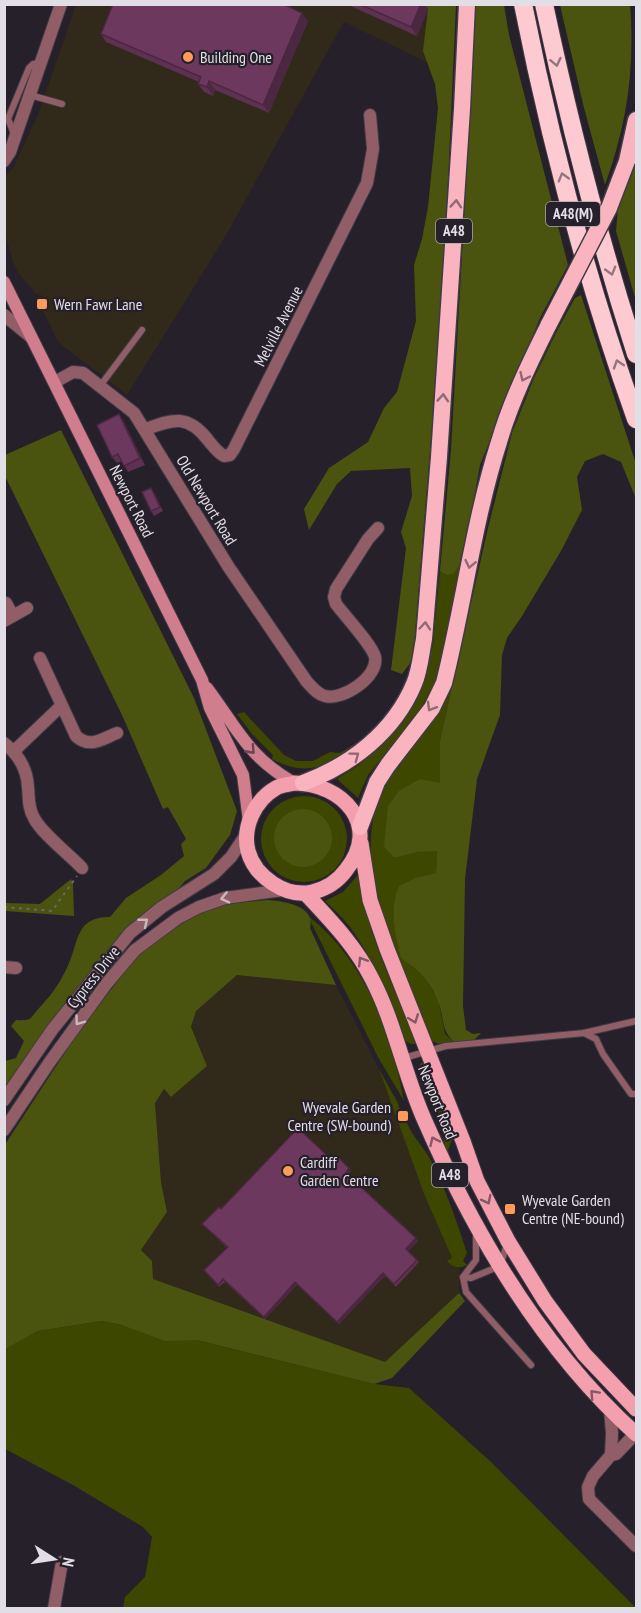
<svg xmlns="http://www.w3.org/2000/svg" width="641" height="1613" font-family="'PT Sans Narrow',sans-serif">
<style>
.commercial{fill:#312919}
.green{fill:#3d4700}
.forest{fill:#4a540e}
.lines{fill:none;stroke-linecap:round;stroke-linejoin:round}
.service-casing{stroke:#403b44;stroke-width:8}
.minor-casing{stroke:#403b44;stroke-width:14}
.tertiary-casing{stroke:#403b44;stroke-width:14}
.secondary-casing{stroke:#403b44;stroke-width:14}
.primary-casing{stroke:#403b44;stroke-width:17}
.trunk-casing{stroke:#403b44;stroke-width:19}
.motorway-casing{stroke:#403b44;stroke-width:20}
.path{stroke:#6b666f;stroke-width:2;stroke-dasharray:3 4.5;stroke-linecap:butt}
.service{stroke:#915e67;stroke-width:6}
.minor{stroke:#915e67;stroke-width:12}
.tertiary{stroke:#915e67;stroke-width:12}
.secondary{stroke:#d07e8d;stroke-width:12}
.primary{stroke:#f49fae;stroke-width:15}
.trunk{stroke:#f9b4c0;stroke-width:16}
.motorway{stroke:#fecad2;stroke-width:18}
.trunk-bridge-casing{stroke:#403b44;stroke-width:19;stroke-linecap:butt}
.trunk-bridge{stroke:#f9b4c0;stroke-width:16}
.wall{fill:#5e3051}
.shaded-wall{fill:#4c2742}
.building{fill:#6d385e;stroke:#4c2742;stroke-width:1.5}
.oneway{stroke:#92757e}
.oneway2{stroke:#906a75}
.oneway3{stroke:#6a4652}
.oneway4{stroke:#cab8bf}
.oneway5{stroke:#835965}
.poi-dot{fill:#ff9b5a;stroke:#26202a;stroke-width:2}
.labels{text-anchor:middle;stroke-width:4.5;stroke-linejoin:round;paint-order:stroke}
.shield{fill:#26202a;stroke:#aaa5ad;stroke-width:1.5}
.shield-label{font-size:15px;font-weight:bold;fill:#e2dee5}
.poi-label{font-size:16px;fill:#e2dee5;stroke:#26202a;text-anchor:start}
.street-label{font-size:16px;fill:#e2dee5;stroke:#26202a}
</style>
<rect width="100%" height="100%" fill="#26202a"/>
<!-- commercial -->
<path class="commercial" d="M76,5H439L440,69L344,22L225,237L127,395L58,342L43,311L48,308L43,296L35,293L20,275L13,262L5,234L4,177L13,168L39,112Z
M237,975L336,985L379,1069L424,1194L452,1258L448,1261L459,1268V1293L385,1362L153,1279L152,1261L141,1250L167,1212L161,1182L155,1103L164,1089L171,1097L207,1066L191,1027L196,1011Z"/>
<!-- green -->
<path class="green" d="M463,560L438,676L419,712L368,775L358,798L337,779L359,765L387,738L425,674L433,644L440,571L447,575Z
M453,683L440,740V783L395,858L418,852L437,850L436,873L418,877L424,974L439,1003L445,1034L454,1042L439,1044L430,1040C403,973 348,866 381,795C400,754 435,724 453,683Z
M244,712L284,755L296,761H313L330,752L340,753L353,745L359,744C329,766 307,778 272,759L273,755L252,734L237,714Z
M261 839a43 43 0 1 1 86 0a43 43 0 1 1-86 0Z
M358,875C367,934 395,989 417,1044H411L403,1040C387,1000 374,955 345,921C339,914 332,908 325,901L343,892Z
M308,916C365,960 391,1032 404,1101L378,1057Z
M424,1061L455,1139L452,1140L448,1150L449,1156C444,1145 443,1135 439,1124C434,1108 416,1080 420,1064Z
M379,1069L398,1103L403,1121L407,1123C412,1135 420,1143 427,1154C442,1178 458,1225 467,1253L463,1261L467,1265C460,1269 453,1268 447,1261L452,1258L424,1194Z
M102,1321L197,1340L374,1384L409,1388L491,1462L636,1608H123L125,1597L145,1577L152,1537L143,1527L73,1485L5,1449L4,1349L38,1331Z"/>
<!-- forest -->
<path class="forest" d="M425,5H456L443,291L413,659L402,674L391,670L406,548L401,532L412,496L410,468L351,471L337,484L309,530L304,509L329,468L368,442L384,408L397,392L416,321L414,265L422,239L428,207L438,108L435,84L423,51L428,9Z
M476,5H504L509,35L568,265L540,318L480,465L463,560L454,573L447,575L440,571L451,450Z
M560,5H630C635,69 627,124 605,185L584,108Z
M636,162V301L616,231L618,208Z
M581,295L636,464V499L621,462L603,454L585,461L577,477L582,510L561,551L522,616L507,638L502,655L500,715L477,779L465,879L463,1006L466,1030L473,1034L481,1033L474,1040L454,1042C440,1029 445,1018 438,1002C429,979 421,972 401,958C395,934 389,909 399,886L418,877L436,873L437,851L418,852L395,858L384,847L388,806L399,791L420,779L440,783V740L488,528L512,433L534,378L558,329L575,298Z
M61,430L194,698L237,811L230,835L206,868L185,881L175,893L138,918L123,933L5,1096V1061L16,1058L24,1041L11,1026L16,1020C34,1021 29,1018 41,1006C53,993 62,980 69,963C79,940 76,917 110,917L126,898L161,875L184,856L181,844L186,839L168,807L163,809L122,715L5,476V455Z
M274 838a29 29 0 1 1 58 0a29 29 0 1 1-58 0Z
M71,879L73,884L74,916L5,911V903L40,904Z
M267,900C282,901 316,905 310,928L336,985L237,975L196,1011L191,1027L207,1066L171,1097L164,1089L155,1103L161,1182L167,1212L141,1250L152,1261L153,1279L385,1362L459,1293L465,1301L392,1378L374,1384L197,1340L165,1341L122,1325L102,1321L38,1331L5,1349L4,1146L79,1031L137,956L182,921L217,905Z"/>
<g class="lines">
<defs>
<path id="service" d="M30,95L62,104
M15,136L8,119L10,114L29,68L33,64L40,63
M100,386L142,330
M584,1033L596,1039L603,1054L631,1094H636
M404,1058L446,1046L584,1033L636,1021
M463,1277L466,1292L531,1365
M463,1277L471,1278L500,1266L507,1244
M463,1277L476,1260V1234"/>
<path id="minor" d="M4,315L31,337
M55,382L73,372L83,373L134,413L228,566L307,682C313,688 317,694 325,696C342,701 379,677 375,657C372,645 345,616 336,604L334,597L336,589L368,539L378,528
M146,429C173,419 188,414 208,440C213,446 217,452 224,456L230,455L234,449L367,183L373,149L370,115
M6,603L13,616
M4,621L27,608
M40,658L76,736C90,749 102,739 117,733
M4,743C18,754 27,769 28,787C29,798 28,808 34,818C42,834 69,854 82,868
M14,751L61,706
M4,967L16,968
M610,1410L612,1433L611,1455
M636,1433L616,1454L611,1455L593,1476L588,1487L589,1499L636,1546
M54,1608L62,1562"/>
<path id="tertiary" d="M4,161L10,152L61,4
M4,1100L52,1030L130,933L162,907L214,874L231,857L247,833
M4,1130L49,1063L107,983L135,950L178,918L199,907L225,898L283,890"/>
<path id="secondary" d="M4,282L202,680L210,708L243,775L249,821
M207,688C237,728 248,757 294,783"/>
<path id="primary" d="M294,783C343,783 382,826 346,870C338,881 326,889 312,892C286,898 255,877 248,851C242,827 255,800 276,788C281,785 288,785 294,783Z
M361,843L370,900L387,949L463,1141L477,1181L508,1241L545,1301L584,1354L636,1409
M305,893C330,920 355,945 372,979C395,1023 404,1074 424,1119C475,1236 542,1349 636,1434"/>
<path id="trunk" d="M627,161L636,120
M303,783C351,765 394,732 414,684C420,670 421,654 424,639L439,457L462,109L467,4
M360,827L377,782L388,765L432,708L444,683C464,603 474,520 499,442C511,401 530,362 549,324"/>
<path id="motorway" d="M523,4C551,145 588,285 636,419
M544,4C569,122 599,239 636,354"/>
</defs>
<!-- service casing -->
<use href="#service" class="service-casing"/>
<!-- minor casing -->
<use href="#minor" class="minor-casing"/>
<!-- tertiary casing -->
<use href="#tertiary" class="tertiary-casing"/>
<!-- secondary casing -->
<use href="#secondary" class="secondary-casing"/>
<!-- primary casing -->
<use href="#primary" class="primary-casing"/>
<!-- trunk casing -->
<use href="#trunk" class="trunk-casing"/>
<!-- motorway casing -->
<use href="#motorway" class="motorway-casing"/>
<!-- path -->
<path class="path" d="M4,907L52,911L77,876"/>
<!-- service -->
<use href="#service" class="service"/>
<!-- minor -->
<use href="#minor" class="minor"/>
<!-- tertiary -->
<use href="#tertiary" class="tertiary"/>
<!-- secondary -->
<use href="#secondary" class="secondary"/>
<!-- primary -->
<use href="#primary" class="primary"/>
<!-- trunk -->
<use href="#trunk" class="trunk"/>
<!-- motorway -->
<use href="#motorway" class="motorway"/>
<defs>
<path id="trunk-bridge" d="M549,324L609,208L627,161"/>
</defs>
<!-- trunk-bridge casing -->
<use href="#trunk-bridge" class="trunk-bridge-casing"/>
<!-- trunk-bridge -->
<use href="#trunk-bridge" class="trunk-bridge"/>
</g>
<!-- wall -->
<path class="wall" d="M346,4H425L428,9L417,36Z
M308,21L269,113L215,90L213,96L204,92L198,84L199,82L106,42L101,34Z
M123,420L145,465L128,472L122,461L117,463L112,457Z
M154,492L163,511L154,516L151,511Z
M334,1162L351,1171L348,1175L418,1241L408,1251L419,1262L396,1287L385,1276L339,1324L297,1285L265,1319L225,1282L219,1287L204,1270L227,1248L202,1224L221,1209Z"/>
<!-- shaded-wall -->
<path class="shaded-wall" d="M421,4H425L428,9L417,36L411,27Z
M302,13L308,21L269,113L263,105Z
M209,81L215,90L213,96L207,87Z
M119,414L123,420L145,465L140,458Z
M349,1168L351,1171L348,1175L346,1173Z
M416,1238L418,1241L408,1252L406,1249Z
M383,1273L385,1276L339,1324L337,1322Z
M295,1282L297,1285L265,1319L264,1317Z"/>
<!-- building -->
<path class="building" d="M113,4H283L302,13L263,105L209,81L207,87L198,84L201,77L101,34Z
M359,4H421L411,27Z
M119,414L140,458L124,466L118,454L112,457L97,425Z
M151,488L160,507L151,511L142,492Z
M298,1128L334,1162L338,1157L349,1168L346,1173L416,1238L406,1249L417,1260L394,1284L383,1273L337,1322L295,1282L264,1317L223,1279L218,1285L204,1270L228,1247L202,1224L219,1207L221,1209Z"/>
<!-- one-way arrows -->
<defs><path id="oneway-chevron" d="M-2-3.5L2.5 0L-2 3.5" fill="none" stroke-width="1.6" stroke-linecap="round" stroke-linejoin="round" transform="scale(1.5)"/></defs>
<g class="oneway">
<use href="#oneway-chevron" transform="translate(556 62) rotate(78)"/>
<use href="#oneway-chevron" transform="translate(563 177) rotate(-106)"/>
<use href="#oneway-chevron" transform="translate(611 271) rotate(74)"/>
<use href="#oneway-chevron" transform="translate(618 364) rotate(-108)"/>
</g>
<g class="oneway2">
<use href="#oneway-chevron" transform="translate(456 204) rotate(-86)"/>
<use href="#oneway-chevron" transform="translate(524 377) rotate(115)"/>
<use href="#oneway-chevron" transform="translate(443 398) rotate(-86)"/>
<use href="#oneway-chevron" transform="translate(470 564) rotate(102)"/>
<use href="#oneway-chevron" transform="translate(425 626) rotate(-85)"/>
<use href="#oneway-chevron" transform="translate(431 707) rotate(121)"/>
<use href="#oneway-chevron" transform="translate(355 756) rotate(-37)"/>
</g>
<use class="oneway3" href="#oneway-chevron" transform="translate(251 750) rotate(48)"/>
<g class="oneway4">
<use href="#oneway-chevron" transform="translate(225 898) rotate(167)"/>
<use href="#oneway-chevron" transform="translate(144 922) rotate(-39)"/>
<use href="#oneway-chevron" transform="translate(79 1021) rotate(126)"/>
</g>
<g class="oneway5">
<use href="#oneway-chevron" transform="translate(362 961) rotate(-122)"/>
<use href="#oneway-chevron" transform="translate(414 1019) rotate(69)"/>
<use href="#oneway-chevron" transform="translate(434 1141) rotate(-115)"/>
<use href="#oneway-chevron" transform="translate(487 1200) rotate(63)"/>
<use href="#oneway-chevron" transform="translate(594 1394) rotate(-133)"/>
</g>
<!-- markers -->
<g class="poi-dot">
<circle cx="188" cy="57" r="6"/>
<rect x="36" y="298" width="12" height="12" rx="3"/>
<rect x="397" y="1110" width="12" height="12" rx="3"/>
<circle cx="288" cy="1171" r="6"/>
<rect x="504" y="1203" width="12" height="12" rx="3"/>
</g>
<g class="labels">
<!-- shield labels -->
<g class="shield">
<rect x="546" y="202" width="54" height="24" rx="4.5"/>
<rect x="436" y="219" width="36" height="24" rx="4.5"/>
<rect x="432" y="1163" width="36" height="24" rx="4.5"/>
</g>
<g class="shield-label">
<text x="573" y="219">A48(M)</text>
<text x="454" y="236">A48</text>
<text x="450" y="1180">A48</text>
</g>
<!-- poi labels -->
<g class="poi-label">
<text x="200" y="63">Building One</text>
<text x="54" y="310">Wern Fawr Lane</text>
<text x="391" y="1113" text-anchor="end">Wyevale Garden<tspan x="391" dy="18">Centre (SW-bound)</tspan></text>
<text x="300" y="1168">Cardiff<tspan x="300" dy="18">Garden Centre</tspan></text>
<text x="522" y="1206">Wyevale Garden<tspan x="522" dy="18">Centre (NE-bound)</tspan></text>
</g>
<!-- street labels -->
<g class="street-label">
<text transform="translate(278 326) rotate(-63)" y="6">Melville Avenue</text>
<text transform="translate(207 500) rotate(59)" y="6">Old Newport Road</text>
<text transform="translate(132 501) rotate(63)" y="6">Newport Road</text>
<text transform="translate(93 977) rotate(-52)" y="6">Cypress Drive</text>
<text transform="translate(438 1102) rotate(68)" y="6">Newport Road</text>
</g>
</g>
<!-- border -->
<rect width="641" height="1613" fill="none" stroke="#e2dee5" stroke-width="12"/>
<!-- north arrow -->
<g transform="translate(54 1559) rotate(102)" stroke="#26202a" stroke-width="4.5" paint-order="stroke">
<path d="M0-4.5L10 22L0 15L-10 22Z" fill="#e2dee5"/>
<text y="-9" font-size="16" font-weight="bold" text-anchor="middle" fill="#e2dee5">N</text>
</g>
</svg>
